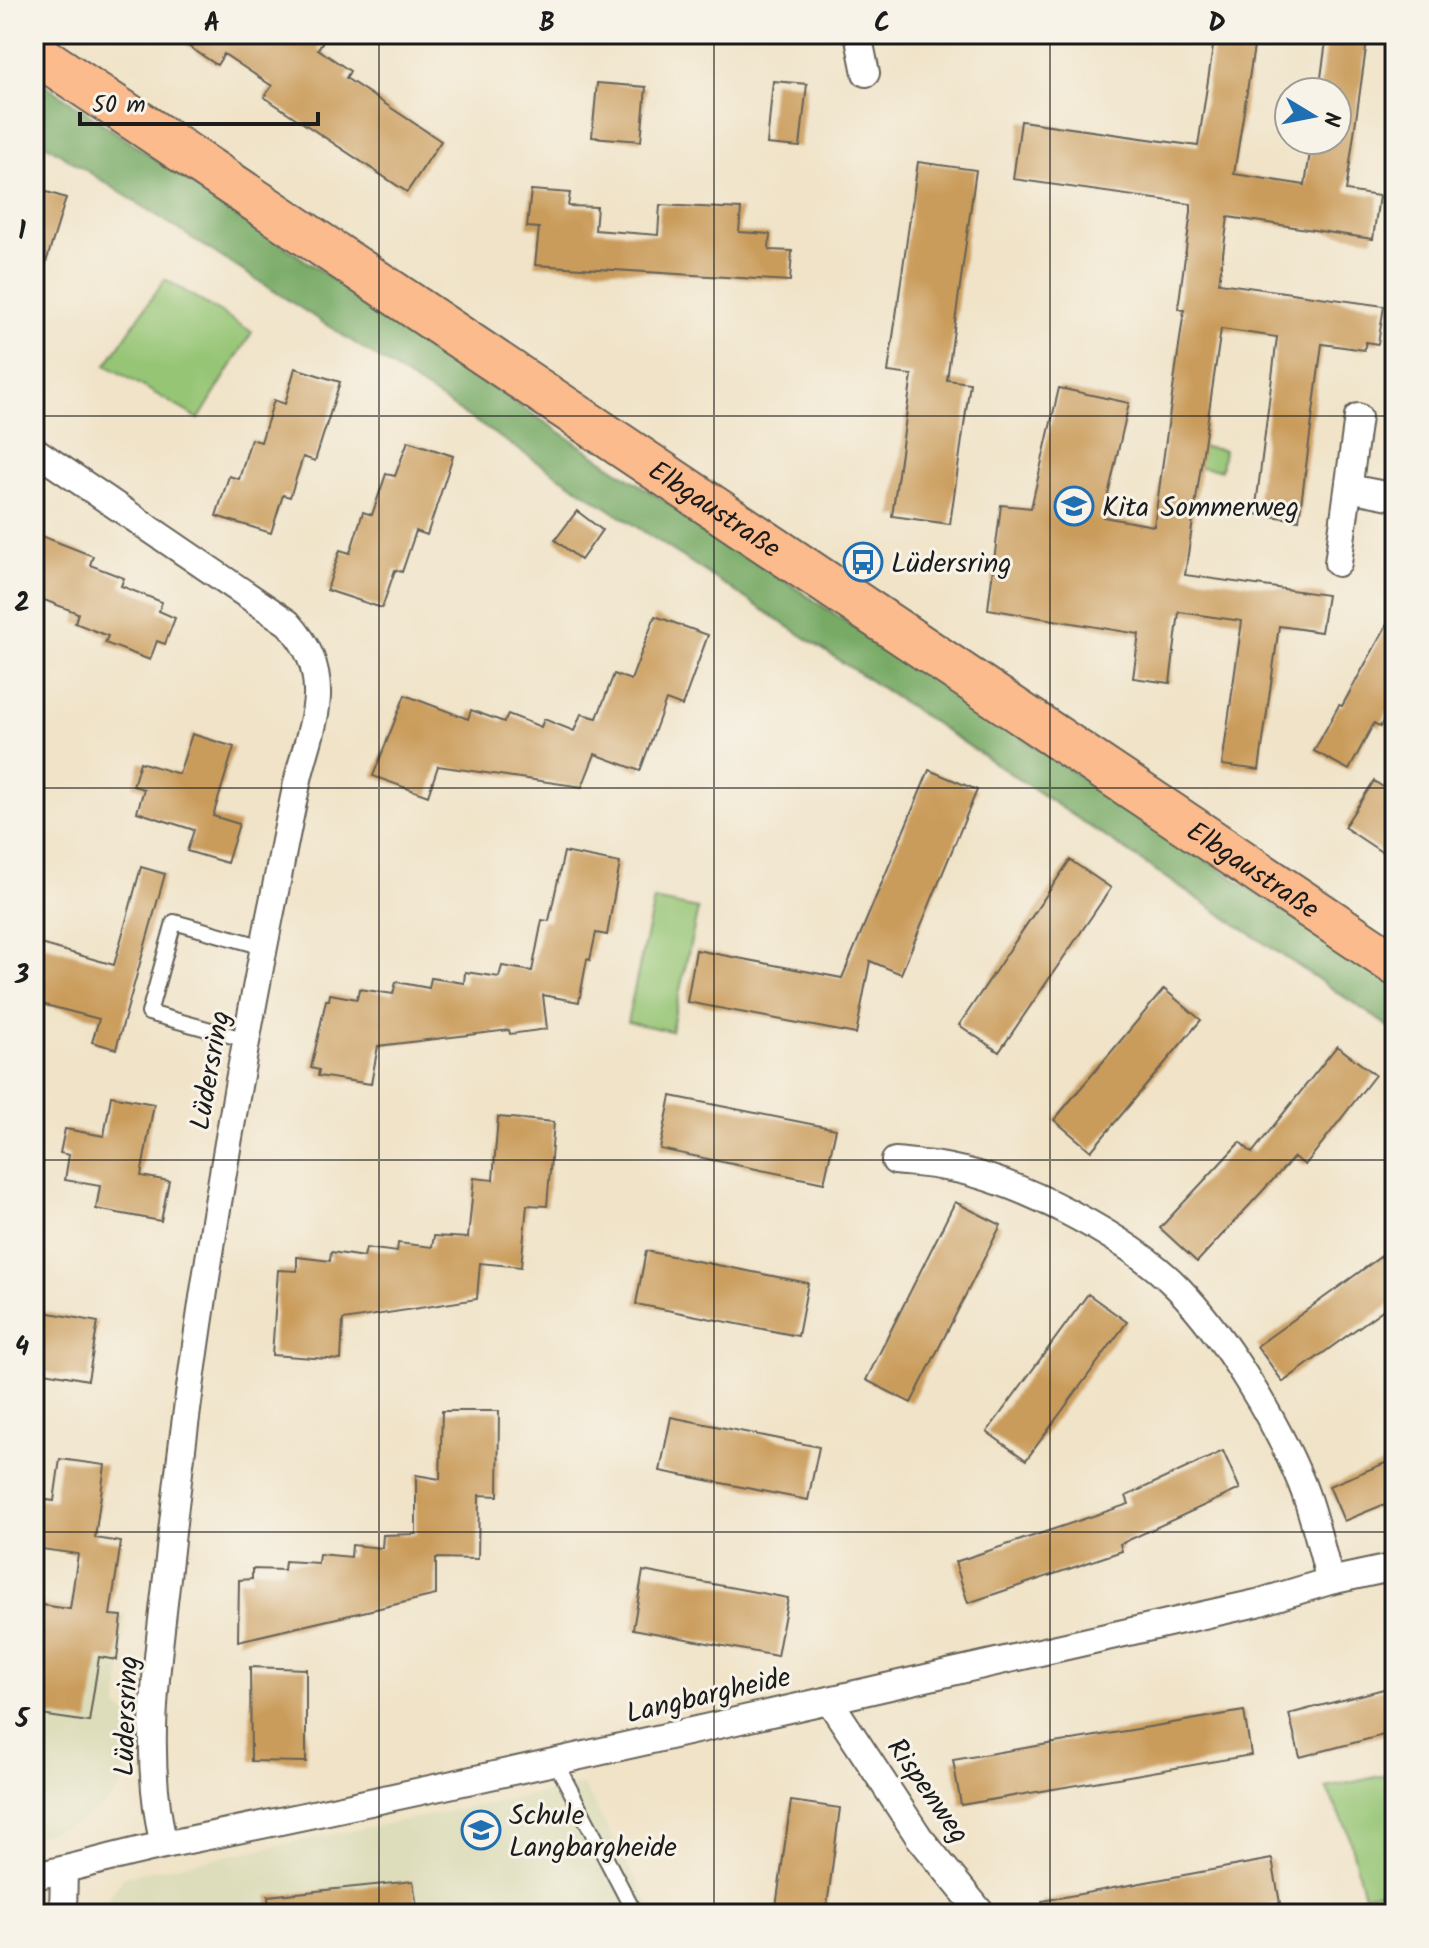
<svg xmlns="http://www.w3.org/2000/svg" width="1429" height="1948" font-family="Kalam,sans-serif">
<style>
.built{fill:#deddbb}
.green{fill:#95c574;stroke:#587048;stroke-width:2}
.forest{fill:#78aa66;stroke:#4a6341;stroke-width:2}
.building{fill:#ca9c5c}
.lines{fill:none;stroke-linecap:round;stroke-linejoin:round}
.lane-casing{stroke:#666258;stroke-width:18}
.street-casing{stroke:#666258;stroke-width:30}
.primary-casing{stroke:#666258;stroke-width:46}
.lane{stroke:#fff;stroke-width:14}
.street{stroke:#fff;stroke-width:26}
.primary{stroke:#fbbb8d;stroke-width:42}
.grid{fill:none;stroke:#1c1c1c;stroke-width:2;stroke-opacity:0.55}
.labels{text-anchor:middle;stroke-width:6;stroke-linejoin:round;paint-order:stroke}
.poi-label{font-size:28px;fill:#1c1c1c;stroke:#f7f3e8;text-anchor:start}
.street-label{font-size:28px;fill:#1c1c1c;stroke:#f7f3e8}
.neatline{fill:none;stroke:#1c1c1c;stroke-width:3}
.grid-label{font-size:26px;text-anchor:middle;font-weight:bold;fill:#1c1c1c}
</style>
<rect width="100%" height="100%" fill="#f7f3e8"/>
<filter id="ink" filterUnits="userSpaceOnUse"><feTurbulence type="fractalNoise" baseFrequency=".0125" numOctaves="2"/><feDisplacementMap in="SourceGraphic" scale="16" xChannelSelector="R" yChannelSelector="G"/><feConvolveMatrix kernelMatrix="1 2 1 2 8 2 1 2 1" color-interpolation-filters="sRGB"/></filter>
<filter id="wash" filterUnits="userSpaceOnUse"><feTurbulence type="fractalNoise" baseFrequency=".006" numOctaves="4" result="noise"/><feDisplacementMap in="SourceGraphic" scale="32" xChannelSelector="R" yChannelSelector="G"/><feGaussianBlur stdDeviation="1.8" result="paint"/><feColorMatrix in="noise" values="0 0 0 0 0 0 0 0 0 0 0 0 0 0 0 0 0 1.4 0 .05"/><feComposite in="paint" operator="in"/></filter>
<g filter="url(#wash)">
<rect width="100%" height="100%" fill="#f0e3c8"/>
<!-- built -->
<path class="built" d="M34,1601L126,1614L118,1707L129,1717L124,1782L107,1804L77,1823L34,1837Z
M583,1785L655,1914H97L124,1876Z"/>
<!-- green -->
<path class="green" d="M165,279L252,332L199,419L106,365Z
M1172,443L1224,450L1221,470L1169,463Z
M654,900L698,909L671,1031L627,1022Z
M1395,1773V1889L1364,1895L1347,1829L1326,1788Z"/>
<!-- forest -->
<path class="forest" d="M34,77L516,403L1395,985V1031C945,728 492,429 34,137Z"/>
<g id="blocks">
<!-- building -->
<path class="building" d="M170,34H328L318,49L350,71L346,78L441,141L407,192L264,97L272,86L224,54L217,65Z
M1215,34H1256L1234,174L1305,185L1312,140H1337V92H1319L1327,34H1368L1346,191L1379,196L1373,239L1228,217L1219,283L1384,306L1378,344L1366,342L1364,350L1322,344L1299,520L1255,514L1277,337L1221,329L1185,575L1327,595L1321,632L1279,626L1259,770L1222,765L1242,621L1179,612L1170,683L1133,678L1139,634L988,609L1001,505L1031,508L1059,388L1129,403L1103,517L1154,526L1184,310L1178,309L1191,212V204L1013,179L1021,121L1198,146Z
M773,81L807,84L800,147L767,144Z
M597,83L646,87L641,141L592,137Z
M918,162L976,170L947,380L970,383L950,524L892,516L912,375L888,372Z
M34,188L66,198L40,282L34,281Z
M531,190L570,193L568,206L597,207L595,230L658,235L660,205L741,209L739,232L770,234L769,250L792,251L790,281L535,265L539,228L527,227Z
M295,368L340,382L315,461L303,457L290,497L283,495L271,533L216,516L229,476L239,479L251,439L261,442L274,400L285,404Z
M408,441L453,456L427,535L416,531L402,572L395,570L382,608L327,590L340,550L350,553L363,512L372,515L386,474L395,476Z
M577,511L602,530L581,560L555,540Z
M34,533L93,556L90,565L124,578L121,586L162,602L159,611L175,618L165,644L157,641L150,660L105,643L108,636L75,623L78,613L34,596Z
M1395,610V698L1380,727L1374,723L1349,770L1314,751L1339,705L1342,706Z
M655,616L708,635L682,706L666,700L640,771L595,754L582,787L438,766L428,796L373,776L405,695L468,719L471,710L504,722L508,714L541,727L544,719L574,731L581,714L597,718L614,674L631,680Z
M192,734L234,747L213,816L239,824L227,863L187,851L194,830L137,812L144,789L133,786L140,762L179,774Z
M929,770L977,790L901,974L870,961L856,1034L687,1002L696,950L842,978Z
M1374,781L1395,795V861L1344,827Z
M564,852L620,863L607,935L596,933L590,960L587,959L579,1002L543,995L547,1029L510,1034L509,1030L378,1046L371,1084L318,1076L319,1070L311,1068L326,1000H329L330,994L357,999L359,989L393,994L396,982L429,988L431,978L464,983L465,972L499,977L502,966L532,971L542,920L549,921Z
M1070,860L1111,888L999,1052L959,1025Z
M141,867L165,874L116,1049L92,1042L99,1019L34,1002V942L114,965Z
M1164,989L1201,1020L1091,1151L1054,1120Z
M1337,1046L1375,1075L1305,1165L1294,1157L1197,1262L1160,1228L1240,1142L1252,1153Z
M111,1096L154,1104L141,1176L169,1181L161,1221L96,1209L100,1186L65,1180L69,1155L60,1153L65,1129L104,1136Z
M671,1096L836,1129L824,1183L660,1149Z
M498,1117L554,1122L547,1206L527,1205L521,1267L480,1263L477,1299L343,1320L341,1360L272,1355L278,1270L297,1271V1257L330,1261L331,1252L364,1257L366,1248L397,1252L398,1243L432,1247L434,1236L468,1238L474,1178L493,1180Z
M955,1202L1001,1225L911,1403L866,1380Z
M646,1251L808,1283L798,1336L636,1304Z
M1383,1255L1395,1272V1301L1283,1382L1257,1346Z
M1088,1294L1127,1322L1026,1460L987,1432Z
M34,1310L98,1322L88,1380L34,1370Z
M442,1411H499L498,1496L479,1495L478,1559L436,1558V1595L238,1641L239,1580L252,1579V1569L284,1570L285,1561L318,1563L319,1554L351,1557L352,1545L382,1548L383,1535L416,1534V1475L440,1479Z
M671,1417L819,1447L808,1500L660,1471Z
M1223,1451L1240,1489L1120,1544L1122,1551L968,1603L955,1562L1129,1504L1126,1496Z
M60,1459L105,1465L95,1538L121,1542L110,1615L122,1616L117,1660L99,1657L89,1722L34,1714V1604L70,1609L78,1554L34,1548V1498L54,1501Z
M1395,1459V1500L1344,1521L1329,1486Z
M643,1571L788,1598L777,1656L633,1629Z
M250,1667L306,1669V1762L251,1761Z
M1395,1686V1732L1300,1757L1289,1714Z
M1244,1711L1251,1755L961,1805L953,1760Z
M791,1801L840,1808L826,1914H775Z
M1272,1859L1280,1903L1221,1914H1043L1042,1901Z
M413,1881L418,1914H269L268,1896Z"/>
</g>
</g>
<g filter="url(#ink)">
<use href="#blocks" fill-opacity="0" stroke="#666258" stroke-width="2"/>
<g class="lines">
<defs>
<path id="lane" d="M247,1040L149,1013L174,922L264,947
M555,1761L635,1914"/>
<path id="street" d="M858,34L866,73
M34,450L288,623C307,644 318,666 317,696C316,722 305,750 299,775C288,822 280,869 270,916C228,1129 192,1344 169,1559C159,1654 141,1750 164,1845
M1349,488L1395,497
M1338,563L1358,417
M895,1161C913,1163 932,1164 950,1168C1020,1181 1128,1237 1178,1288C1224,1335 1276,1421 1301,1482C1314,1514 1321,1548 1330,1581
M829,1700L919,1837L982,1914
M34,1876C79,1867 124,1853 169,1844C533,1770 895,1684 1257,1603L1330,1581L1395,1567
M63,1914L64,1870"/>
<g id="primary">
<path id="s1" d="M34,52L1395,964"/>
</g>
</defs>
<!-- lane casing -->
<use href="#lane" class="lane-casing"/>
<!-- street casing -->
<use href="#street" class="street-casing"/>
<!-- primary casing -->
<use href="#primary" class="primary-casing"/>
<!-- lane -->
<use href="#lane" class="lane"/>
<!-- street -->
<use href="#street" class="street"/>
<!-- primary -->
<use href="#primary" class="primary"/>
</g>
</g>
<!-- grid -->
<path class="grid" d="M379,34V1914M714,34V1914M1050,34V1914M34,416H1395M34,788H1395M34,1160H1395M34,1532H1395"/>
<!-- icons -->
<defs>
<symbol id="school-ring" viewBox="-11 -11 22 22"><circle r="9.5" fill="#f7f3e8" stroke="#1f6fb2" stroke-width="1.5"/><path d="M0-5L7-2L0 1L-7-2ZM-4 1L0 2.5L4 1V4Q0 6-4 4Z" fill="#1f6fb2"/></symbol>
<symbol id="bus-ring" viewBox="-11 -11 22 22"><circle r="9.5" fill="#f7f3e8" stroke="#1f6fb2" stroke-width="1.5"/><path d="M-5-6H5V4H4V6H2V4H-2V6H-4V4H-5ZM-3.5-4V0h7V-4ZM-3.5 1.2v1.5H-2V1.2ZM2 1.2v1.5H3.5V1.2Z" fill="#1f6fb2"/></symbol>
</defs>
<g fill-rule="evenodd">
<use href="#school-ring" x="1052" y="484" width="44" height="44"/>
<use href="#bus-ring" x="841" y="540" width="44" height="44"/>
<use href="#school-ring" x="459" y="1808" width="44" height="44"/>
</g>
<g class="labels">
<!-- poi labels -->
<g class="poi-label">
<text x="1102" y="516">Kita Sommerweg</text>
<text x="891" y="572">Lüdersring</text>
<text x="509" y="1824">Schule<tspan x="509" dy="32">Langbargheide</tspan></text>
</g>
<!-- street labels -->
<g class="street-label">
<text dy="10" stroke="none"><textPath href="#s1" startOffset="820">Elbgaustraße</textPath></text>
<text dy="10" stroke="none"><textPath href="#s1" startOffset="1468">Elbgaustraße</textPath></text>
<text transform="translate(209 1070) rotate(-80)" y="10">Lüdersring</text>
<text transform="translate(708 1694) rotate(-13)" y="10">Langbargheide</text>
<text transform="translate(125 1716) rotate(-88)" y="10">Lüdersring</text>
<text transform="translate(929 1790) rotate(55)" y="10">Rispenweg</text>
</g>
</g>
<!-- margin -->
<rect width="1429" height="1948" fill="none" stroke="#f7f3e8" stroke-width="88"/>
<!-- north arrow -->
<g transform="translate(1313 116) rotate(100)"><circle r="38" fill="#f7f3e8" stroke="#9f9d96" stroke-width="2"/>
<path d="M0-6L14 30L0 20L-14 30Z" fill="#1f6fb2"/>
<text y="-12" font-size="22" font-weight="bold" text-anchor="middle" fill="#1c1c1c">N</text>
</g>
<!-- scale -->
<path d="M80 112v12h238v-12" fill="none" stroke="#1c1c1c" stroke-width="4"/>
<text x="92" y="112" font-size="24" fill="#1c1c1c" stroke="#f7f3e8" stroke-width="6" paint-order="stroke">50 m</text>
<rect x="44" y="44" width="1341" height="1860" class="neatline"/>
<g class="grid-label">
<text x="212" y="31">A</text>
<text x="547" y="31">B</text>
<text x="882" y="31">C</text>
<text x="1217" y="31">D</text>
<text x="22" y="239">1</text>
<text x="22" y="611">2</text>
<text x="22" y="983">3</text>
<text x="22" y="1355">4</text>
<text x="22" y="1727">5</text>
</g>
</svg>
